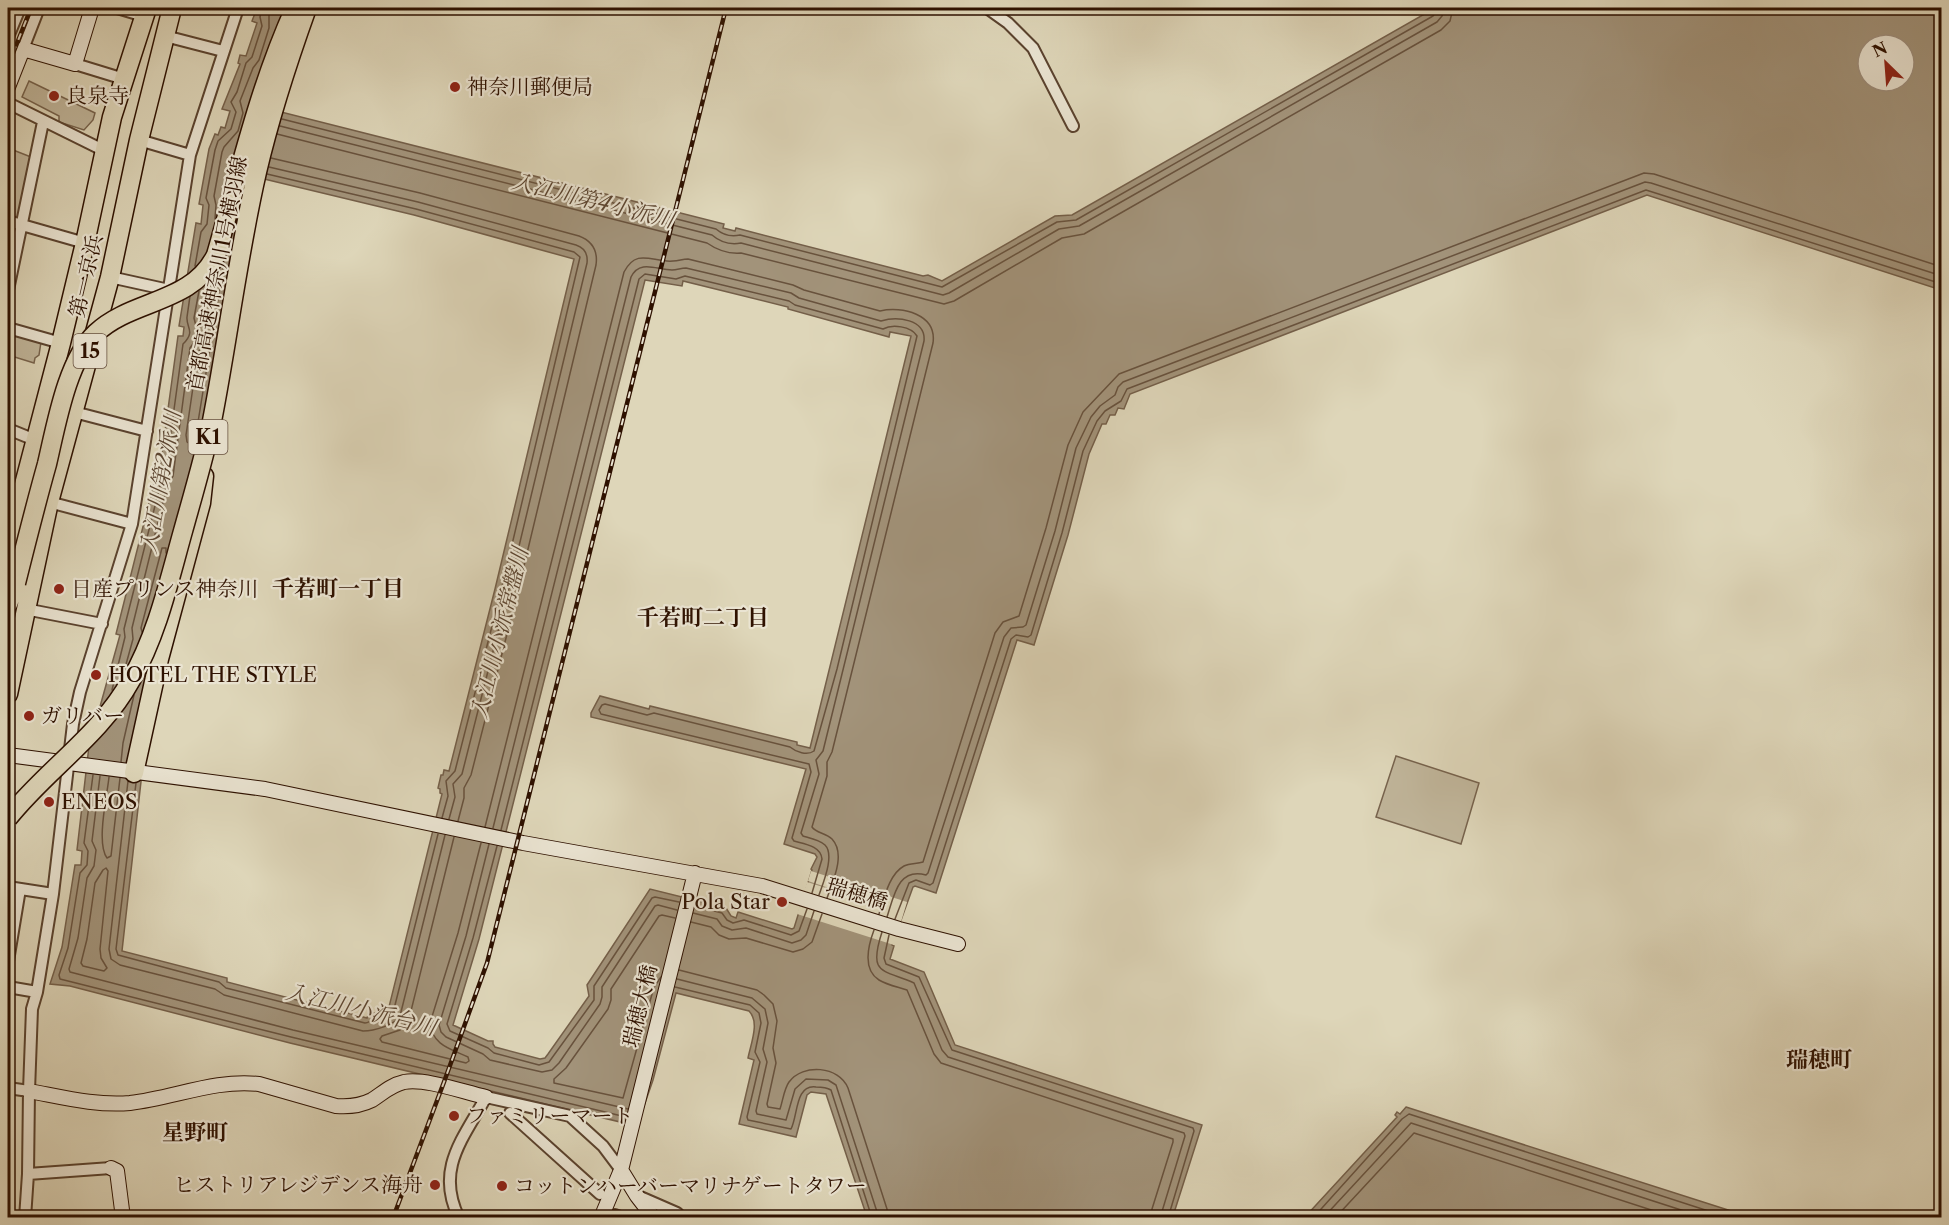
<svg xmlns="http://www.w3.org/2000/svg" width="1949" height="1225" font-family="'Libre Caslon Text','Noto Serif JP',serif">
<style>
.green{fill:#c0b59a;stroke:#77634d;stroke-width:1.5}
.water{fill:#a2937a;stroke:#745f49;stroke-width:1.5;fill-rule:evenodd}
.pier{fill:#ded6b9}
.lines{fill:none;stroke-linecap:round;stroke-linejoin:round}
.shore{stroke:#68523d;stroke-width:1.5}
.street-casing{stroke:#5a422e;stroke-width:14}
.secondary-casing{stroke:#2e1100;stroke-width:16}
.highway-casing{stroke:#2e1100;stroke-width:21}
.street{stroke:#eae4d2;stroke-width:10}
.secondary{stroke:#eae4d2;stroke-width:14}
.highway{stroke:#ded6b9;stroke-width:18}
.rail-casing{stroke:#2e1100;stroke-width:4.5}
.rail{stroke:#eae4d2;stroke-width:2;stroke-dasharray:7;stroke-linecap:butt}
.highway-bridge-casing{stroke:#2e1100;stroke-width:21;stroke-linecap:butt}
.highway-bridge{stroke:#ded6b9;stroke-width:18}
.poi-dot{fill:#8f2418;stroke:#eae4d2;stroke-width:2}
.labels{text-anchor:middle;stroke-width:4.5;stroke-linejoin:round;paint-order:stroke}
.shield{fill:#eae4d2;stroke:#66503f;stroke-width:1.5}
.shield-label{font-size:20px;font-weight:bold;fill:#2e1100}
.poi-label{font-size:21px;fill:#2e1100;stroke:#eae4d2;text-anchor:start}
.street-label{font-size:21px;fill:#2e1100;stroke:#eae4d2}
.water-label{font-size:22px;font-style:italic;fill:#5c4531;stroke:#eae4d2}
.neighbourhood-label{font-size:22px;font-weight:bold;fill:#2e1100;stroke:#eae4d2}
</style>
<rect width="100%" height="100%" fill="#ded6b9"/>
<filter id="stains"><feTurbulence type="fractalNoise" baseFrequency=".00333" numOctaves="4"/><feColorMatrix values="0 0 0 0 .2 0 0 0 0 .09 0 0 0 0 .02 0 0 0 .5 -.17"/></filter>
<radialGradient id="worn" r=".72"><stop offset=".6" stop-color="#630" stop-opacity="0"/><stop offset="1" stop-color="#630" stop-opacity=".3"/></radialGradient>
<!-- green -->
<path class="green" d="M29,81L95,113L93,120L84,130L59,122V116L22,97Z
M8,148L31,157L18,222L8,219Z
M8,333L41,342L39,355L35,358L34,363L8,355Z
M1396,756L1479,783L1461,844L1376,817Z"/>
<!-- water -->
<path class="water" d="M257,8H316L291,77L281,112L724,224L723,228L735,231L736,228L923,276L928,275L942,281L1055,216L1072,215L1435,8H1941V290L1647,195L1130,394L1124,409L1118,408L1115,415H1110L1106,424H1102L1089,454L1068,535L1034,645L1017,640L936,893L915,886L913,887L892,945L894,946L890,959L924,972L955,1045L1202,1125L1173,1216L1172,1217H867L826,1094L811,1092L807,1095L796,1137L739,1124L754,1060L748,1058C751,1043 760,1022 749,1011L676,993L653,1080L637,1126L290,1043L70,986L50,984L62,947L75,865H81L82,851L77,850L89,746L120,635L116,634L156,475H159L178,336H183L184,327L179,326L196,223L201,224L203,205L199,204L209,149L215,134L218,135L221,127L225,128L230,111L222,109L240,64L238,63L240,55L246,56L257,23L252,21ZM1868,45H1904V81H1868ZM260,178L414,215L574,259L495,589L449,771L444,770L443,775H441L438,788L440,789V793L442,794L388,1011L378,1014L369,1012L367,1018L227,982V978L122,951L145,746L203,492L220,426ZM645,280L682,286L683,281L788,307V309L889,337L890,332L911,336L810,748L797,745V742L650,706L649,709L600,696L591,713V717L806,769L784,844L815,854L817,857L811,869L812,870L794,928L792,929L738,912L736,918L731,916L726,908L650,889L587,985L589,996L548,1054L545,1058L540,1059L495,1047L493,1044V1041H488L453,1025L479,939Z
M1406,1107L1750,1217H1305L1397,1117L1395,1115L1397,1112L1400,1114Z"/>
<!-- pier -->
<path class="pier" d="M811,871L907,902L894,945L797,914L807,882L883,906L808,881Z"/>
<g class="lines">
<!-- shore -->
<path class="shore" d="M282,119L716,229C723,235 731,237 740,235L942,287L1057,222L1076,220L1433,16L1436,12L1437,8
M280,126L712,235C720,242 730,245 741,243L943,295L949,293L1059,229L1079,226L1437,22L1442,16L1444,8
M277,134L707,243C717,250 729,254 741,253L944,304L954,301L1062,238L1084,234L1441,30L1450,21L1453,8
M271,158L420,193L579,236C592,241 598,251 596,265L517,595L471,775L464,788V798L458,821
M269,167L418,202L576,245C585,248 588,254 587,263L508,592L462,774L453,784L455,797L449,819
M267,174L416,209L574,252L580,257L501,591L455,771L446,781L448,796L442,818
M215,219L216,205L214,196L222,152L224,147L238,131L243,113L240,101L253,68L259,60L269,28V8
M195,266L201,232L207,224L209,205L206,198L215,150L218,141L231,129L236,112L231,102L237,92L246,63L252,57L262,26L260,17L262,8
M209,282L204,316L206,332L204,342L198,353L186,435L187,442L190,444L193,442L198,422L224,262
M142,632L141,628L162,548H166V553
M125,668L133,639L132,628L167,486L173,476L190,348L195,341L197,330L194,318L199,291
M112,690L125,637L124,629L161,482L165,475L183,344C196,331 186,328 187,317C188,310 189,303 190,296
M121,762L123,743L134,695
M93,775L84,843L88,851L87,865L80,873L68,948L59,975L60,979L291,1037L626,1117
M100,776L92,841L96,850L94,866L87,878L78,938L69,969L70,972L293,1030L628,1109
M109,777C107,797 96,843 107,858L111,856L120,778
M128,781L109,949L111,959L120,965L215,989L224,995L363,1031C374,1031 395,1025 400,1016L445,835
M136,783L116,949L118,955L219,982L226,988L365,1023C368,1023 370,1021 373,1020C380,1017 387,1020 393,1013L438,834
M485,827L624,272C637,247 653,263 673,261C679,261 682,259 688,259L793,285L804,290L880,311C902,306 937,314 933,343L832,752L827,762V776L812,827C816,833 826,833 832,839C846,854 833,881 827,898
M493,828L631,277C640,259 657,270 672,270C677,270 681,268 686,268L791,293L799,298L881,321C897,316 926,319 924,341L823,751L816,760L819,774L801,833L803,836C810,838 820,840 825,845C835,855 823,883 819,895
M501,830L639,279L645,274L676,279L685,276L789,301L795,305L883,329C892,324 911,326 917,336L837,669L814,751C807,756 796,752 790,747L654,713L647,715L605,704L602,705L599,710L601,714L809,764L811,772L792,838L794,841C805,844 821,846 822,859L812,893
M454,837L409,1019L400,1030L382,1036L380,1039L382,1042L466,1063L469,1061L468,1057C451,1049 432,1045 430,1023L458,933L481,843
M489,844L466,936L439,1025L441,1032L446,1037L483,1054L490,1060L542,1072L552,1070L559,1063L600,1004L602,997V987L655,906L658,905L677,910
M497,846L473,938L447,1024L450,1031L488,1048L494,1053L539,1065L549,1062L594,1000V986L652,898L655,897L679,902
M106,868L108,871L100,949L101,958L107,968L104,971L83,966L81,963L87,939L95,883L103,870Z
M695,906L722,913L727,920L733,923L744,920L791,935L799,931L807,909
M693,913L717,919L722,926L732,930L746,928L792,943L801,940L806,935L814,911
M879,914C884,899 889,874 904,866C910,863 917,864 923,862L995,633L1003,622L1019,616L1046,528L1068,445L1083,412L1119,374L1644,173L1654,174L1942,267
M887,917C894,896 898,867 926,875L928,873L1004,637L1011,628L1023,627L1026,625L1055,531L1076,448L1091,417L1100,406L1115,395L1118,387L1123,382L1645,182L1651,183L1942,276
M895,919L909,883L916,880L930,885L933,883L1011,639L1016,635L1028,637L1031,635L1062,533L1083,451L1097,421L1105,411L1121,401L1127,389L1646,190L1942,284
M691,922L711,927L719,935L729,939L746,938L793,952L803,949L812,942L822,914
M874,930C868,946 862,969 879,980C887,985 898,987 907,990L934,1054L941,1063L1173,1139V1142L1152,1209L1151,1218
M882,932C868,975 882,969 914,983L942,1050L948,1057L1184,1133L1185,1136L1160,1218
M889,935L884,958L886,964L919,977L952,1050L1193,1128L1194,1131L1168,1218
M679,970L757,990L764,995L773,1004L777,1021L773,1048L776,1063L767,1104L768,1107L780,1109C783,1100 784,1089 789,1082C803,1063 839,1066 848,1088L887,1209L888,1218
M661,977L654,987L623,1098L554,1083V1079L566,1068L608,1009L611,1000V989L659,916L662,915L675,918
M677,979L752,998L765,1009L768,1023L763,1049L767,1062L756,1111L757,1114L786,1120L795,1089L806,1079L828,1080L836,1085L879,1218
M675,987L750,1005L759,1013L761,1023L755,1052L760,1062L747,1117L748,1120L791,1129C798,1116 795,1084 816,1087C822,1087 826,1087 831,1090L872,1218
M1313,1218L1402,1119L1409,1114L1730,1218
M1323,1218L1411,1123L1706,1218
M1335,1218L1414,1133L1676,1218"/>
<defs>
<path id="street" d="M117,8L144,16
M987,8L1008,23L1033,48L1073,126
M165,36L223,51
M8,37L20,8
M23,49L39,8
M75,64L124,79
M8,103L105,151
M139,140L190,155
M8,221L85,243
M110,277L169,290
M8,290L43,122
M8,328L61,343
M74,412L147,431
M8,429L35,440
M49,502L132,524
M25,609L102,624
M8,887L53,894
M8,961L20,889
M8,987L37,992
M8,1088L29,1091
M510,1113L600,1194
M28,1174L111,1168
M638,1196L677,1213L682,1218
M25,1218L28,1174L29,1091L32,1009L37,992L53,894L73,724L80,692L132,524L190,155L238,8
M459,1218C435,1169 463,1139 486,1097L570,1116L603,1146L621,1170
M604,1218L615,1215L623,1218"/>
<path id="secondary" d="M8,87L23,49L75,64L92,8
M8,755L265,789L523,843L762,886L899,929L958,944
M29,1091C62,1097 96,1106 130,1103C174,1098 215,1079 259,1084L336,1106C348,1107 360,1106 372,1100C383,1093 391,1085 404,1082C426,1078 463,1092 486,1097
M111,1168L117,1171L123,1218
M621,1170L637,1196L654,1218
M601,1218L621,1170L695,873"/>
<path id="highway" d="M8,546L61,343L85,243L112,117L147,8
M8,604L16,583
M8,694L49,502L110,277L139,140L172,8
M134,773L159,659L201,503L204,476"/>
</defs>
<!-- street casing -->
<use href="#street" class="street-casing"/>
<!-- secondary casing -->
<use href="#secondary" class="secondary-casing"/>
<!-- highway casing -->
<use href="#highway" class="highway-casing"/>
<!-- street -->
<use href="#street" class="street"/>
<!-- secondary -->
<use href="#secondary" class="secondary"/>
<!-- highway -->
<use href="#highway" class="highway"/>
<defs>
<path id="rail" d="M8,66L31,8
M393,1218L444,1082L487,963L726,8"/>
</defs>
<!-- rail casing -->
<use href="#rail" class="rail-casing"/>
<!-- rail -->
<use href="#rail" class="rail"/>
<defs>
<path id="highway-bridge" d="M16,583C26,543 36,503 47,464C56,426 67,360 96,333C132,299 192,304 216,255C240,172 259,87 295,8
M8,818C46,770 101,735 131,680C157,635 169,581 183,531C193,495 204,458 212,421C228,339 238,254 257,172C270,116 288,61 307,8"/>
</defs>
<!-- highway-bridge casing -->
<use href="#highway-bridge" class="highway-bridge-casing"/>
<!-- highway-bridge -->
<use href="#highway-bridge" class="highway-bridge"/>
</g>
<!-- markers -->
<g class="poi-dot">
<circle cx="455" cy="87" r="6"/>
<circle cx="54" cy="96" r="6"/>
<circle cx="59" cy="589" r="6"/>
<circle cx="96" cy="675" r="6"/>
<circle cx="29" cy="716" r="6"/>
<circle cx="49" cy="802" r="6"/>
<circle cx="782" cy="902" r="6"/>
<circle cx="454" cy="1116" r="6"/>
<circle cx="435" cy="1185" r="6"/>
<circle cx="502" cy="1186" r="6"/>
</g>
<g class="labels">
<!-- shield labels -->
<g class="shield">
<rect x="73.5" y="334" width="33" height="34" rx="4.5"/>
<rect x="188.5" y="420" width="39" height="34" rx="4.5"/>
</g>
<g class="shield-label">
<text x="90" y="358">15</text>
<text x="208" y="444">K1</text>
</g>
<!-- poi labels -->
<g class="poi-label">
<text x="467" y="94">神奈川郵便局</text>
<text x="66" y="103">良泉寺</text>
<text x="71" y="596">日産プリンス神奈川</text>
<text x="108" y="682">HOTEL THE STYLE</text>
<text x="41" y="723">ガリバー</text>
<text x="61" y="809">ENEOS</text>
<text x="770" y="909" text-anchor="end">Pola Star</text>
<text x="466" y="1123">ファミリーマート</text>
<text x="423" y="1192" text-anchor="end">ヒストリアレジデンス海舟</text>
<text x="514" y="1193">コットンハーバーマリナゲートタワー</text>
</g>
<!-- street labels -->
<g class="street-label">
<text transform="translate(217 274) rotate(-79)" y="7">首都高速神奈川1号横羽線</text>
<text transform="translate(86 276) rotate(-77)" y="7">第一京浜</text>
<text transform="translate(857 894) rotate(17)" y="7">瑞穂橋</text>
<text transform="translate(640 1006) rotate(-76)" y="7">瑞穂大橋</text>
</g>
<!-- water labels -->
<g class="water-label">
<text transform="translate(593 200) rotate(14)" y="8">入江川第4小派川</text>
<text transform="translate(160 482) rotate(-80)" y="8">入江川第2派川</text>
<text transform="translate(499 633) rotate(-76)" y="8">入江川小派常盤川</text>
<text transform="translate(361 1009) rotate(14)" y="8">入江川小派台川</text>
</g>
<!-- neighbourhood labels -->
<g class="neighbourhood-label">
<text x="338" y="596">千若町一丁目</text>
<text x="703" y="625">千若町二丁目</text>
<text x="1819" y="1067">瑞穂町</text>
<text x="195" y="1140">星野町</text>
</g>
</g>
<!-- margin -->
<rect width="1949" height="1225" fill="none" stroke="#ded6b9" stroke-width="30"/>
<rect x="9" y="9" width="1931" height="1207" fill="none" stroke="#2e1100" stroke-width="3"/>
<rect x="15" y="15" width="1919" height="1195" fill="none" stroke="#2e1100" stroke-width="1.5"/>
<!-- north arrow -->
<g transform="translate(1886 63) rotate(335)"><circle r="28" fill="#eae4d2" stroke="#9f907e" stroke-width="1.5"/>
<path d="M0-4.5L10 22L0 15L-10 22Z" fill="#8f2418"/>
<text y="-9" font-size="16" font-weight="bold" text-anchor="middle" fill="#2e1100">N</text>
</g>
<rect width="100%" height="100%" filter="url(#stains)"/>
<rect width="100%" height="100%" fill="url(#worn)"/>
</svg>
